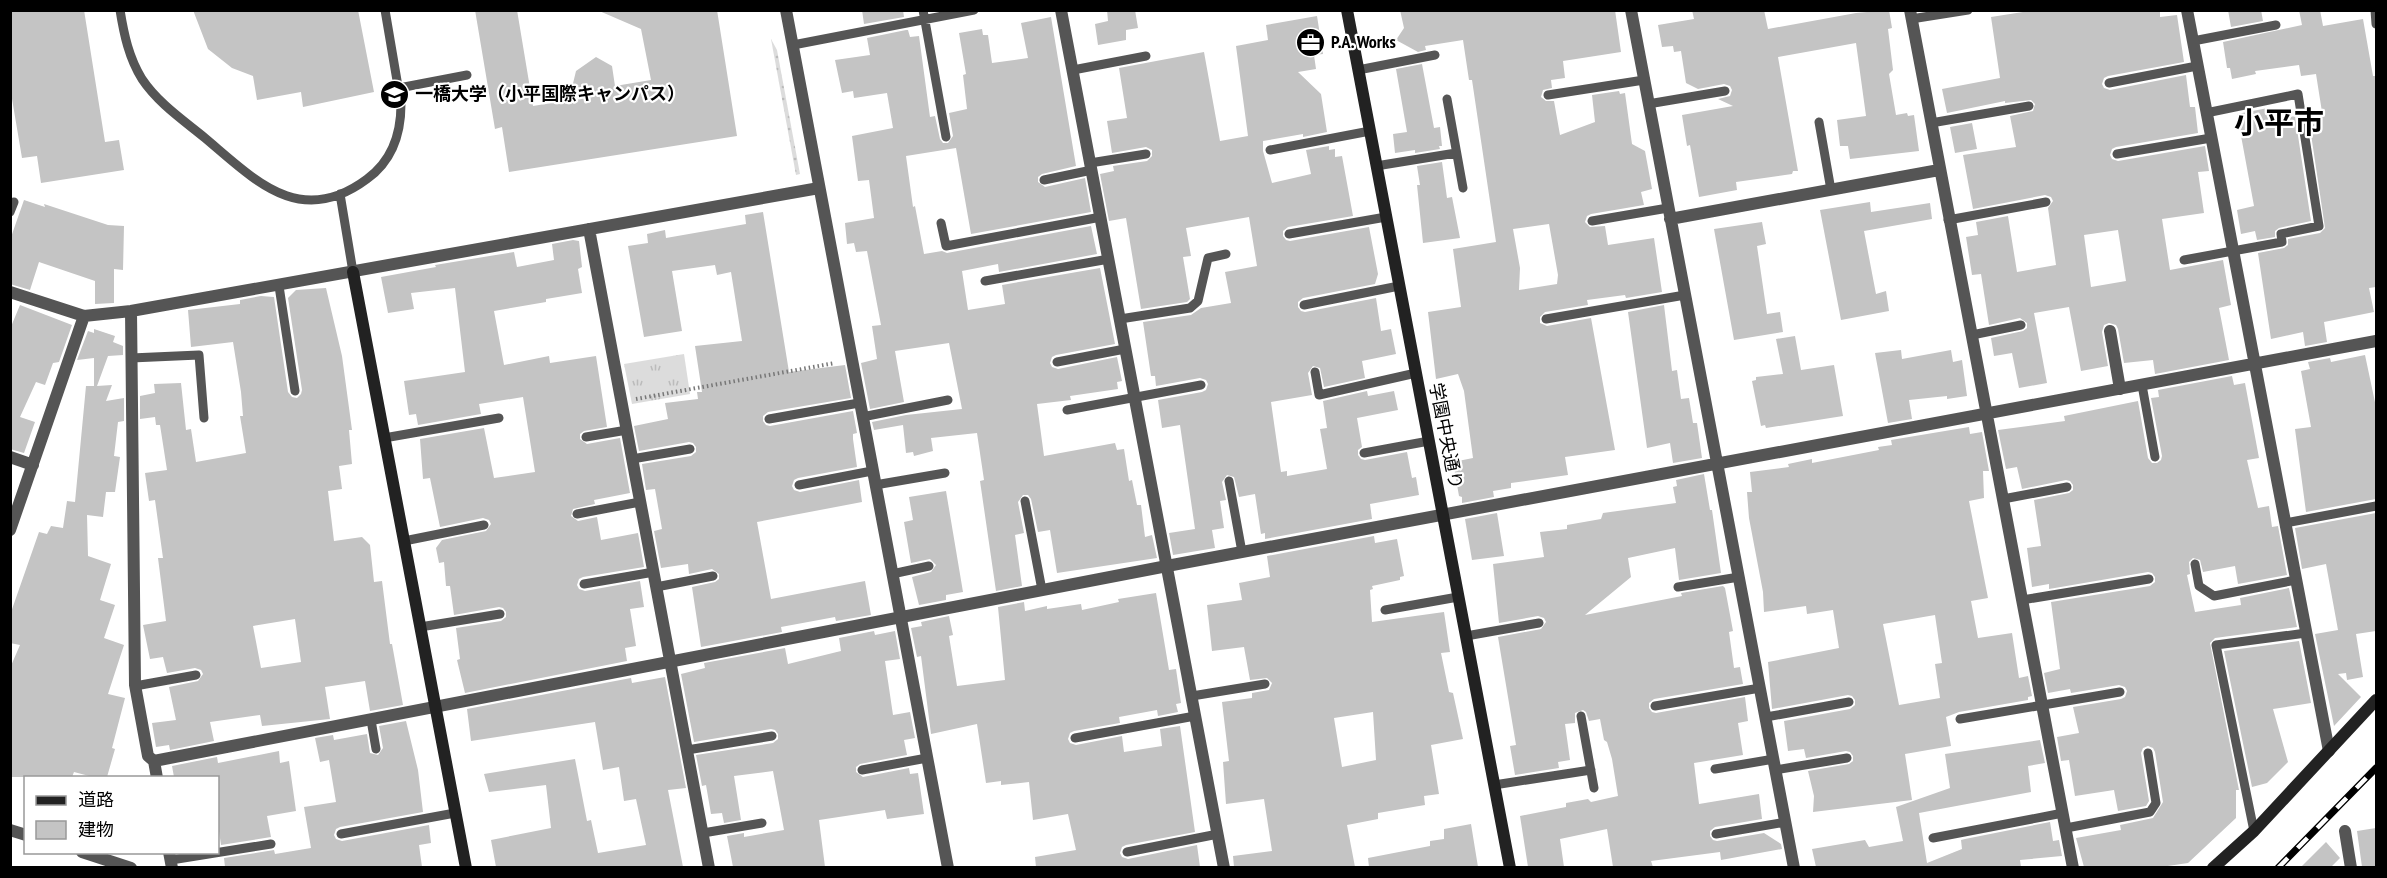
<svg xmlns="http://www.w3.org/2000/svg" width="2387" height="878" font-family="'PT Sans Narrow','Noto Sans JP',sans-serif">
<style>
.grass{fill:url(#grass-dots)}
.park{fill:url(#park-tufts)}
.building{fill:#c4c4c4;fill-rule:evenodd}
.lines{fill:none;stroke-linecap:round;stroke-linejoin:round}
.path{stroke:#777;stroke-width:4;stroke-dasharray:1.5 3;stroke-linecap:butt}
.lane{stroke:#555;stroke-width:9}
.street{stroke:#555;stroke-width:12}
.secondary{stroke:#222;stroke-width:12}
.rail-casing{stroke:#000;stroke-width:7}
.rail{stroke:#fff;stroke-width:4.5;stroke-dasharray:14;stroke-linecap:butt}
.labels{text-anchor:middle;stroke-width:4.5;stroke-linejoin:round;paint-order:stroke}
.poi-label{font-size:18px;font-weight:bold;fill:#000;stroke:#fff;text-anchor:start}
.street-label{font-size:18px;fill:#000;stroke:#fff}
.town-label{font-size:30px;font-weight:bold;fill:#000;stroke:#fff}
</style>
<defs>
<pattern id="grass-dots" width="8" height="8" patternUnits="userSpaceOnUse" patternTransform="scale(1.5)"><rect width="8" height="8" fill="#dcdcdc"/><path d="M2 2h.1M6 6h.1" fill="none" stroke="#bbb" stroke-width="1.8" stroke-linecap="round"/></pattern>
<pattern id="park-tufts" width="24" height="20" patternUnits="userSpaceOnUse" patternTransform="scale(1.5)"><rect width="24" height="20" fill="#dcdcdc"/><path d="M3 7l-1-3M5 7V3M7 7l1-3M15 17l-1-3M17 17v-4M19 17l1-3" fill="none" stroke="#bbb"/></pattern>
</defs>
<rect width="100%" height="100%" fill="#fff"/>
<!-- grass -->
<path class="grass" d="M771,39L777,50L800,174L796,175Z"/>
<!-- park -->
<path class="park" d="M684,354L690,394L632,404L624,364Z"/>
<!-- building -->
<path class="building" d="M10,10H84L105,142L119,140L124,170L41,183L37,156L22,158L10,87Z
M193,10H358L374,92L303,107L301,92L257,100L253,76L232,68L208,49Z
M475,10H517L533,106L569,100L576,71L596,57L612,66L615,86L651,80L641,29L597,10H717L737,136L509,172L502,127L495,129Z
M862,10H903L904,17L864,24Z
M1107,10H1135L1138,28L1126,30V40L1098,45L1095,24L1108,21Z
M1400,10H1615L1621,52L1563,61L1565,78L1551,80L1552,88L1543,90L1541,97L1546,101H1554L1560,135L1595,122L1592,95L1619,91L1620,94L1625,93L1632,144L1645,151L1652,189L1641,192L1644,205L1591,214L1587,216L1585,222L1590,227L1605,226L1608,245L1654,238L1662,292L1626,298L1625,295L1587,300L1588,305L1545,312L1540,317V323L1547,326L1591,318L1615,450L1565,457L1568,475L1511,483V488L1493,491L1494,497L1462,503V497L1459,496L1453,462L1473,458L1464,391L1458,374L1436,379L1428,312L1461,307L1453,249L1496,242L1472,80H1469L1463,40L1425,46L1426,50L1418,52L1396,40L1404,28ZM1549,224L1558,275L1557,284L1519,290L1520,268L1513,229Z
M1692,10H1764L1768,29L1856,13L1889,10L1892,28L1888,29L1893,70L1889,74L1896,115L1907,113L1908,116L1914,115L1919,151L1850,159L1848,146H1840L1837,120L1866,116L1856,43L1778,57L1798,171H1793L1792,174L1736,182L1737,190L1699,197L1690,145L1687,146L1682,115L1733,106L1718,99L1730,96L1732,90L1730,86L1724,84L1698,89L1686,83L1681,51L1674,52L1673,46L1662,47L1658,25L1694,19Z
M2036,10H2160V17L2177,15L2184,62L2108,76L2104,78L2102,84L2104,88L2110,90L2186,75L2190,107H2195L2198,133L2116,147L2112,149L2110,155L2112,159L2118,161L2205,146L2209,171L2198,172L2204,213L2162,219L2170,270L2223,260L2231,305L2219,308L2229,360L2155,374L2153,360L2124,363L2118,329L2116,325L2109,323L2104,325L2102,332L2108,366L2081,371L2069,307L2034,313L2047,383L2019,388L2012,353L1994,356L1991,338L2023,331L2027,328V323L2020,318L1989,325L1981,274L1972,275L1966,237L1978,235L1976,222L2008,216L2017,272L2056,265L2048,208L2053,201L2051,197L2045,195L1973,209L1963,155L2016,147L2010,116L2033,111L2035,104L2031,100L2005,103V101L1947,113L1942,89L2000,78L1991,17ZM2118,230L2126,281L2091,287L2084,235Z
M2228,10H2261L2263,21L2231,27Z
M2299,10H2320L2323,26L2363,19L2373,76H2376V287L2369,288L2374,312L2324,322L2327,342L2305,346L2303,332L2271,339L2258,253L2284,248L2288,245V239L2320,233L2325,228L2308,114L2322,112L2316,74L2301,76L2299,65L2255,71L2256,74L2232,79L2230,68H2227L2223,42L2302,25Z
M1317,16L1323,54L1314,55L1316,69L1298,72L1321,94L1327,132L1303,137V134L1263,141V151L1272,183L1311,174L1306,150L1329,146V150L1335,149V157L1342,156L1353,216L1288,227L1283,231V236L1286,240L1290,241L1369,227L1378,274L1375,284L1303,298L1298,302V307L1301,311L1305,312L1376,298L1381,331L1391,329L1396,354L1362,361L1365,378L1324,387L1320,368L1313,366L1308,373L1312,395L1271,402L1281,472L1287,471V476L1327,469L1320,429L1327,428L1323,401L1367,391L1368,396L1394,391L1398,410L1357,418L1362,447L1358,450V455L1361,459L1365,460L1407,452L1412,478L1416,477L1419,495L1370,504L1372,519L1265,539V533L1261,534L1255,494L1239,497L1234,477L1227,475L1222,482L1226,500L1220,501L1224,528L1212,530L1215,548L1173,555L1169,533L1195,529L1180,425L1162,428L1158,400L1202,392L1206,390L1208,384L1206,380L1200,378L1156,386L1155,376H1151L1143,322L1191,315L1201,308L1231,303L1225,272L1257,266L1249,217L1186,228L1191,256L1183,257L1190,299L1187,302L1141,309L1126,218L1109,221L1100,174L1114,171L1113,166L1147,161L1152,156V150L1146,147L1112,153L1107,121L1127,118L1119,68L1204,52L1220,141L1248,136L1236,46L1268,40L1266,25Z
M1051,17L1076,166L1042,174L1038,177V182L1045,187L1085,178L1091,212L971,234L956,148L906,156L913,207L915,206L924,254L942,251L947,253L1091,226L1097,254L999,272L998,264L962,271L968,310L1005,304L1002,285L1100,268L1115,344L1056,355L1052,357L1050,363L1052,367L1058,369L1117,357L1122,381L1117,382L1118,389L1070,396L1071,400L1037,404L1044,456L1115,443L1117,450L1124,449L1129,481L1132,480L1137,505H1141L1145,537L1152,535L1157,558L1057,573L1050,530L1038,532L1031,499L1028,495H1023L1018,502L1024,533L1015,535L1022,586L996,591L980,481L984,480L977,433L931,438L933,451L914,456L913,452L906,453L903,425L874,430L872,422L906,415L962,409L949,343L895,351L904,402L870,409L861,363L877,359L872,326L881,325L867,251L856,252L854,243L847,244L845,223L874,218L869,180L858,181L852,136L893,128L887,93L854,98L853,91L842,93L835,60L870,55L867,38L906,30H908L910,37L919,36L930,117L935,116L940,139L943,143H948L953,136L949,113L967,109L963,75L966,74L959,33L982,29L983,35H988L992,63L1028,58L1021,23Z
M1422,64L1434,128L1440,127L1442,146H1439L1440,149L1415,153V150L1395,153L1393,134L1407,132L1396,69Z
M2268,108L2270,121L2295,116L2311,221L2279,228L2275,231V237L2257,240L2255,231L2241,234L2237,210L2254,206L2237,114Z
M1972,123L1977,149L1955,153L1950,127Z
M1442,162L1447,198L1452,197L1460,238L1423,243L1417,185H1420L1417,166Z
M24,200L45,207L44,204L108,225L124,226L123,270L114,269V303L95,304V281L39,262L30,290L10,284V240Z
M1870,202L1871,212L1930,203L1932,219L1864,231L1876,294L1886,291L1889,311L1841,320L1820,210Z
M763,212L789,372L845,365L851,398L768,412L763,416V421L766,425L770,426L853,411L857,433L853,434V439L857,467L798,478L794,480L792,486L794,490L800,492L859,480L862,502L757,522L771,599L865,581L871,615L836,621L835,617L781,627L782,632L701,647L692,587L715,582L719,579V574L712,569L689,574L688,564L661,568L654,531L662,529L655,489L646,490L642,464L691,456L696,452V447L693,443L689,442L639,451L634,426L668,419L665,403L698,399L697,392H702L695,346L742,341L731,272L717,275L715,265L672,271L682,331L644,337L628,246L648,243L647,234L665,230L666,238L746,224L745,215Z
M1762,222L1766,244L1757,246L1767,314L1780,312L1783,332L1734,340L1714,229Z
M573,240L579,241L582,267L578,269L582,293L546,299V302L494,311L504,365L549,356L550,363L596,356L607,427L584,431L580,434V439L587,444L620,438L630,493L594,500L595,504L573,509L571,516L578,521L597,517L601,540L638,533L644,567L583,577L579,579L577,585L579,589L585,591L640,581L644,607L630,609L636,646L625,648L627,661L465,693L457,660L460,659L456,628L501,621L506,617V612L503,608L499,607L454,615L450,586H446L444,562L439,563L436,548L442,540L486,531L491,524L489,520L483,518L440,527L430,478L423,479L420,439L484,428L494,478L535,472L523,397L479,404L481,414L418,425L416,414L409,415L404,381L465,372L455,288L411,293L414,309L388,313L381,277L436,267L435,265L514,252L517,267L554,260L552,244Z
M326,288L342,356L352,430H349L352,464L339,466L342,489L328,491L334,541L362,537L370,545L374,582L382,581L390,644H392L403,705L370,711L365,681L325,687L330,719L262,726L260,715L210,722L214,741L170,750L169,745L156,747L152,723L176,720L169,687L198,681L203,674L201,670L195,668L167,673L163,657L150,659L143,625L166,621L158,558H163L155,500L149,501L145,473L167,470L160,425H156L155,417L140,419V396L155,393L154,384L181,383L186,430L191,429L196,462L246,453L240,416H243L241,392L233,342L191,347L188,310L240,304V300L261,296L274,297L288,392L292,397L297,398L301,394L302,390L288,298L296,290ZM295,619L301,662L261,668L253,626Z
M20,305L72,325L59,362L53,363L45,385L36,382L20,417L35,422L24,453L10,449V329Z
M1664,305L1672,371L1677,370L1681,399L1689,398L1693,423H1697L1702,458L1673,463L1670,443L1647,448L1628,312Z
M94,329L115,336L113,342L123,346V355L108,356L97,386L112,385L106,401L124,398V421L118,422L114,456L120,457L115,492H106L103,517L87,515L88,556L111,564L100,600L115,605L104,638L124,645L108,694L125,698L112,748L115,749L107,777H93L74,772L72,777H10V668L20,645L10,643V615L39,532L47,534L51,526L63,528L67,501L75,502L86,386H94V358L77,360L88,331L94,333Z
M1795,336L1801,370L1834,365L1843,416L1766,428L1765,425L1761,426L1752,381L1756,380V377L1783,374L1776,339Z
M1901,350L1902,359L1951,350L1953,362L1962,360L1967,396L1947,399V396L1909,400L1912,419L1888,423L1875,353Z
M2365,355L2376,407V499L2306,512L2295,429L2311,427L2301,371L2310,369L2308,362L2330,358L2331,362Z
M2232,376L2234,385L2245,383L2259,458L2247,460L2258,508L2269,506L2272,527L2278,526L2287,575L2238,584L2235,566L2203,572L2200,560L2193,558L2189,562L2190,574L2187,575L2195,612L2241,605L2240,598L2289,588L2297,627L2215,638L2210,643L2239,790H2236V818L2188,863L2161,867H2084L2076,838L2121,830L2120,825L2153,818L2163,802L2155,752L2153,748L2148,746L2143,748L2141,753L2149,801L2146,806L2118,811L2114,790L2075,796L2069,760L2061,761L2057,737L2079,733L2073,707L2121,699L2125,697L2127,691L2125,687L2119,685L2071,693L2070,689L2048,693L2044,673L2060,669L2051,602L2150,586L2155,582V577L2152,573L2148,572L2049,589V584L2032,587L2027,548L2041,546L2034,500L2069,493L2073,490V485L2070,481L2066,480L2022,489L2017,467L2006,469L1998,430L2065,421L2064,416L2138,401L2148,458L2152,463H2157L2161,460L2162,456L2151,398L2159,397L2158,390Z
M1969,427L1970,434L1982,432L1989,471H1983L1984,498L1969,501L1988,598L1971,601L1978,638L2012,633L2019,678L2028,676L2032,696L2028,697V700L1959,712L1946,717L1951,746L1905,754L1912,800L1813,812L1814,796L1808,771L1849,764L1853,761V756L1850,752L1846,751L1806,758L1804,749L1788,751L1784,721L1850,709L1855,705V700L1852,696L1848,695L1772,709L1768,662L1839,648L1833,610L1807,614L1806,606L1764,612L1763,592L1749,518L1747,492H1752L1750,472L1789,467L1788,464L1812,459V463L1879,450L1878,447L1892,445L1891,440ZM1935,615L1942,663L1935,664L1940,698L1899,705L1883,624Z
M1704,474L1710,510H1712L1721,573L1679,580L1675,548L1628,558L1631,577L1585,615L1682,596L1681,593L1723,586L1725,588L1733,631L1729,632L1734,668L1740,667L1743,684L1654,699L1649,703V708L1652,712L1656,713L1745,697L1748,721L1738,723L1743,755L1694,763L1699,804L1759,794L1762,819L1715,827L1710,831V836L1713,840L1717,841L1764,833L1781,844L1782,849L1721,860L1720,852L1651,861L1653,867H1613L1607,829L1560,839L1564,867H1528L1520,816L1566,807V803L1588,799L1591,802L1618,796L1612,759L1607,742L1604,740L1600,719L1589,721L1586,712L1583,710L1575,713V723L1565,724L1570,760L1558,762L1559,768L1515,775L1510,746L1516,745L1498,637L1541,629L1546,622L1544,618L1538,616L1499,623L1493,564L1544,557L1540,532L1567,529V525L1601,519L1603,513L1676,503L1673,487L1677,486L1676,480Z
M946,491L963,592L946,595V600L919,605L912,577L931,572L936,565L930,559L911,563L904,522L913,520L909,497Z
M1497,513L1504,556L1472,560L1465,519Z
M2376,513V631L2356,634L2363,677L2347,680L2346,673L2338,674L2361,697L2334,726L2315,634L2338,630L2326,564L2302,569L2295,528Z
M1374,536L1375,543L1397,539L1404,576L1400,577V580L1372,586L1373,589L1370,590L1372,622L1444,612L1450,652L1441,653L1449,692L1453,693L1463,739L1431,745L1439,794L1424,796L1425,805L1378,813V819L1347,825L1355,867H1234L1233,856L1272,851L1264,799L1226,804L1223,762L1229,761L1222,702L1252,698V693L1269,690L1272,683L1267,678L1250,680L1244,647L1212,651L1207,605L1242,600L1239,583L1270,577L1267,556ZM1373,712L1376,760L1342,767L1334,718Z
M1156,593L1169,670L1176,669L1181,703L1176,704L1178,712L1158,716L1157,710L1119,717L1120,723L1074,731L1070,733L1068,739L1070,743L1076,745L1122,736L1124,752L1162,746L1160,729L1180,726L1195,832L1126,845L1122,847L1120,853L1122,857L1128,859L1197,845L1200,867H1036L1035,857L1076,850L1068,814L1033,820L1029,782L1001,785V781L986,783L977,724L931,734L921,656L917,657L911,628L922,626L921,622L949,616L953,635L949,636L957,686L1005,680L998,607L1024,602L1025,611L1047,606V609L1081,604L1082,610L1119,602L1118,599Z
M874,631L875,635L895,631L900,659L885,661L893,715L910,712L915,738L904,740L907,755L860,764L856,767V772L863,777L909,768L910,774L918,773L924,814L887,819L885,810L819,820L825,867H733L727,836L744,833V837L784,830L773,771L734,776L741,820L724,823L722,813L711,814L706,785L702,786L696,755L773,743L778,739V734L775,730L771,729L694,742L681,674L705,668L704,663L785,648L788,664L841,651L839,638Z
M2299,641L2311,703L2273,709L2288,762L2267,783L2252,787L2224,651Z
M665,677L686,788L668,790L683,867H496L491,840L551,828L546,785L489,792L484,774L575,759L587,821L591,820L598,853L646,845L636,799L624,801L619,767L603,770L595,722L471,741L467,709L631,678L632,683Z
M406,721L418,770L423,812L340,827L336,829L334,835L336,839L342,841L429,825L431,843L419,845L422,867H225L224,858L274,850L275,854L311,848L304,807L336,802L329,760L320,762L315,738L333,735L334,740L367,734L370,753L378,755L383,748L379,726Z
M2040,740L2045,763L2028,766L2031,792L1919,813L1927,863L1962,849L1961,840L1965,839L2050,822L2053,841L2059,840L2062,856L2020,860L2021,867H1816L1812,849L1865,840L1869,847L1903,841L1896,807L1950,788L1945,754Z
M279,751L280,763L289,761L296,811L267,816L271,837L221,845L218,824V777H174L172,766L217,757L218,763Z
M1471,824L1478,867H1369L1368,858L1430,846V841L1444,839V829Z
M2376,828V867H2362L2357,831Z
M2326,842L2340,858L2331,867H2301Z"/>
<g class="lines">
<!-- path -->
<path class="path" d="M636,399L835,363"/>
<!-- lane -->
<path class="lane" d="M120,10C124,35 129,58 142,79C158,103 183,120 205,138C255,180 300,229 367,179C392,161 401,133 401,104L385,10
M923,10L946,137
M2375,10L2376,24
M1911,19L1968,10
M2193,41L2276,25
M793,45L974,10
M1073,70L1146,56
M1358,70L1435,55
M2109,83L2197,66
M399,88L467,75
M1548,95L1644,80
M1447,99L1463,188
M1648,104L1725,91
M1819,122L1831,190
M1931,123L2029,106
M1270,150L1370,131
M2117,154L2211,138
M1090,163L1146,154
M1376,166L1456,153
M1044,180L1092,170
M340,194L353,272
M10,212L14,202
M1948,220L2046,202
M1592,221L1668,208
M941,223L946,246L1101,217
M1289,234L1386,217
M2184,260L2282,242L2281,234L2319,226L2298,94L2206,113
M985,281L1109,259
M279,286L295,391
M1304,305L1399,286
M1120,319L1190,308L1198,301L1208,258L1226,254
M1546,319L1685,295
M1972,335L2021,325
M131,358L199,355L204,418
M1057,362L1125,349
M1315,372L1319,395L1416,373
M2142,385L2155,457
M1067,410L1201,385
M862,417L948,400
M769,419L859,403
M586,437L627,430
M384,438L499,418
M1364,453L1429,441
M632,459L690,449
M1229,481L1242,552
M799,485L872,471
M875,485L945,473
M2003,499L2067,487
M1025,501L1042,590
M577,514L640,502
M2285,523L2376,506
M404,541L484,525
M2195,564L2199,586L2214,596L2296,580
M892,574L929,566
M584,584L654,572
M656,587L713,576
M1678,587L1739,577
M2022,600L2149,579
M1385,610L1458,597
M420,627L500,614
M1466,636L1539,623
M135,686L196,675
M1192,696L1265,684
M1655,706L1760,688
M1581,716L1594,788
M1766,717L1849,702
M1960,719L2120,692
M371,720L376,749
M1075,738L1195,716
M687,750L772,736
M1715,769L1774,759
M862,770L927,758
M1775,770L1847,758
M1494,785L1591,770
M2066,828L2150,812L2156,803L2148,753
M2254,831L2216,645L2306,633
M703,833L762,823
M341,834L455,813
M1716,834L1786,822
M1933,838L2063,813
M1127,852L1218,834
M171,860L271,844"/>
<!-- street -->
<path class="street" d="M786,10L948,868
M1061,10L1224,868
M1631,10L1794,868
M1910,10L2073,868
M2187,10L2329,751
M1670,219L1939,170
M589,229L709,868
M10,292L84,316L131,311L819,188
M131,311L135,685L148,756L154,761L157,778
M2110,331L2120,389
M10,457L33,465
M10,530L84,316
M154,761L1167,566L2376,341
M10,830L26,835
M2345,831L2351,868
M82,852L131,868
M169,852L172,868"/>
<!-- secondary -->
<path class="secondary" d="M1347,10L1510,868
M353,272L466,868
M2213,868L2254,831L2376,700"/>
<defs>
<path id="rail" d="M2278,868L2376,768"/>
</defs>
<!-- rail casing -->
<use href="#rail" class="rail-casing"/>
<!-- rail -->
<use href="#rail" class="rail"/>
</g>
<!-- icons -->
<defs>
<symbol id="office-disc" viewBox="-11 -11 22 22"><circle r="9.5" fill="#000" stroke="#fff"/><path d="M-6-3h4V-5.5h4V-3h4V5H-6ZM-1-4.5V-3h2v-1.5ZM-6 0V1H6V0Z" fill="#fff"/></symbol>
<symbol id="university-disc" viewBox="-11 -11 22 22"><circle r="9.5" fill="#000" stroke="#fff"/><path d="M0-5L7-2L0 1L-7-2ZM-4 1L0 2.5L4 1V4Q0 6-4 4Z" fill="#fff"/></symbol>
</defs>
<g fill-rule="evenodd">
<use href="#office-disc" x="1294" y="26" width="33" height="33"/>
<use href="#university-disc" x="378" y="78" width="33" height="33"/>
</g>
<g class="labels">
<!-- poi labels -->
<g class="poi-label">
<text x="1331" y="48">P.A. Works</text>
<text x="415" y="100">一橋大学（小平国際キャンパス）</text>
</g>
<!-- street labels -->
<g class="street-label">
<text transform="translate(1446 436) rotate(79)" y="6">学園中央通り</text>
</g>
<!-- town labels -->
<g class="town-label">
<text x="2279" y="133">小平市</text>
</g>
</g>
<!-- border -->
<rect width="2387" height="878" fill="none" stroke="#000000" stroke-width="24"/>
<!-- legend -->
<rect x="24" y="776" width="195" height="78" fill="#ffffff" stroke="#999999" stroke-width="1.5"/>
<rect x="36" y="796" width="30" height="9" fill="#222222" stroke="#999999" stroke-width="1.5"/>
<text x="78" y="806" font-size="18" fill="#000000">道路</text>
<rect x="36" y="821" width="30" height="18" fill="#c4c4c4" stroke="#999999" stroke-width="1.5"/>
<text x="78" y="836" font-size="18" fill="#000000">建物</text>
</svg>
